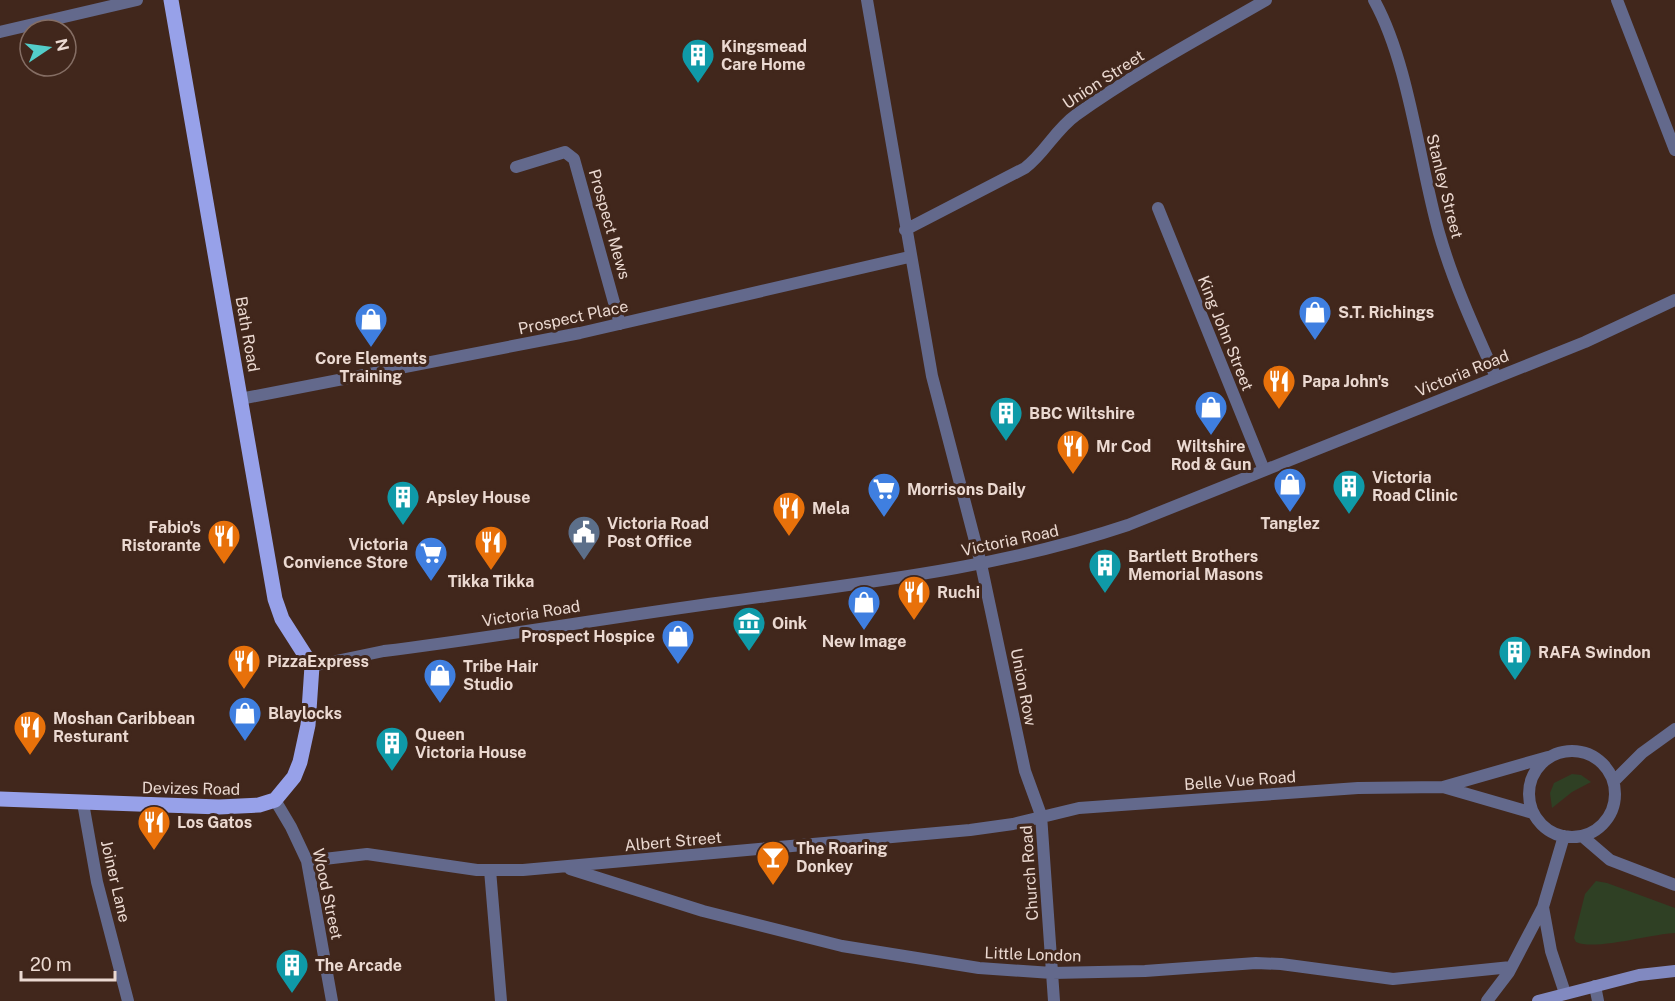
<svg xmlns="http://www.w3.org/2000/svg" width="1675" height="1001" font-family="'Public Sans',sans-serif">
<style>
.green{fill:#2f4024}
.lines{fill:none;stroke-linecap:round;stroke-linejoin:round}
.minor{stroke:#63698c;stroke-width:12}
.tertiary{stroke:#63698c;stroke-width:12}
.secondary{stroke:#8189c0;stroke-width:12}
.primary{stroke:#97a1e9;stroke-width:15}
.labels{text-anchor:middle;stroke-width:6;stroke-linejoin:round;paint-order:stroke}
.poi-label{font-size:16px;font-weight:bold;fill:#ebd9d1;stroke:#41271c;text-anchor:start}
.street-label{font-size:16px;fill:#ebd9d1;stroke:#41271c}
</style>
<rect width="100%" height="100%" fill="#41271c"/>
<!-- green -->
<path class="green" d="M1572,774L1581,775L1591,782L1572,792L1552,808L1550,793L1554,783Z
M1596,881L1607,883L1675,908V933C1651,934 1594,951 1576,942L1574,938L1585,894Z"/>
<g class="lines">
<!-- minor -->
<path class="minor" d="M867,0L932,376L981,564L1025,771L1041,815L1054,1001
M1374,0C1409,63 1419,162 1439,233C1453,282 1475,330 1496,377
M1617,0L1675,150
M0,32L137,0
M516,167L565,152L574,159L620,324
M1158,208L1264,470
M905,230L1025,168C1045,153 1055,130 1076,115C1136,72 1202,37 1266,0
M240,399L580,333L909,257
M1529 794a43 43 0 1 1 86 0a43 43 0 1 1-86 0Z
M1614,781L1642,753L1675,729
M1443,787L1533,813
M275,800L291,827L307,861L332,1001
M83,803L97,882L128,1001
M1582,836L1610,860L1675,885
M307,861L367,854L477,870H523L970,830L1013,824L1079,808L1358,788L1443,787L1548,757
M570,869L703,911L842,946L979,968L1052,973L1145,971L1256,963L1281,964L1393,979L1511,967
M490,870L501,1001
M1543,907L1551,951L1565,993
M1595,986L1598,1001
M1487,1001L1509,972L1543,907L1564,836"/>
<!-- tertiary -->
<path class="tertiary" d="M312,666L384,651C497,637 611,617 724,602C861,583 997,569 1128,525L1585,342L1675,300"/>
<!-- secondary -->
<path class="secondary" d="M1538,1001L1639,975L1675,971"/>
<!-- primary -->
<path class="primary" d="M0,799L219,807L259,805L275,800L294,777L300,762L308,725L312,666L282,619L275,599L171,0"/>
</g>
<!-- icons -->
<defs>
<symbol id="building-pin" viewBox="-11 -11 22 30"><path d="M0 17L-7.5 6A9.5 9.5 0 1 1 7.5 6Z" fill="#0f9aa8" stroke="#41271c"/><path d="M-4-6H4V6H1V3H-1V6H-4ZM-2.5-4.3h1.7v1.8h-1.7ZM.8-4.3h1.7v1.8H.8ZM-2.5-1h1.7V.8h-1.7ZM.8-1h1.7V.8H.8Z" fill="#fff"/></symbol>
<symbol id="shop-pin" viewBox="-11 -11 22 30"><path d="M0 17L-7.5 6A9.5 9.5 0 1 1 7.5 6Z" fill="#3f7fe0" stroke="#41271c"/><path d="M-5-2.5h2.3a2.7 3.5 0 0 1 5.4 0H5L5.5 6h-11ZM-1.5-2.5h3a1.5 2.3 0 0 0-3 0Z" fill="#fff"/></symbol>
<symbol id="restaurant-pin" viewBox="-11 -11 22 30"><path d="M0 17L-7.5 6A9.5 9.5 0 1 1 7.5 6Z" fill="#e8710a" stroke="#41271c"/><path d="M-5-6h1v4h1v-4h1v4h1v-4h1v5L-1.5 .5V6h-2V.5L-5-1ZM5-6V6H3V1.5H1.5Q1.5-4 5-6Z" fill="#fff"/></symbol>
<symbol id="supermarket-pin" viewBox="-11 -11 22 30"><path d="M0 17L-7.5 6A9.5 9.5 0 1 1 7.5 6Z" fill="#3f7fe0" stroke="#41271c"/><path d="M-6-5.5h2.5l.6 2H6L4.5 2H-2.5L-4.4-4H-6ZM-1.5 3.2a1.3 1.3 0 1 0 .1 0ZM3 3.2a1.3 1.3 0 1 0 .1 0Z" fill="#fff"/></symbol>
<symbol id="civic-pin" viewBox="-11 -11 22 30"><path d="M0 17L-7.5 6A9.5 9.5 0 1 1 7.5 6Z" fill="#5c6f8a" stroke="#41271c"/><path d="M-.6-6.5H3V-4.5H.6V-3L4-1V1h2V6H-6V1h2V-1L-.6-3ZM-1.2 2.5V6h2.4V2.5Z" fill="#fff"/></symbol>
<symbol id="museum-pin" viewBox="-11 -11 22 30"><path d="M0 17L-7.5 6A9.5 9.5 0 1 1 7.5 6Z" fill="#0f9aa8" stroke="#41271c"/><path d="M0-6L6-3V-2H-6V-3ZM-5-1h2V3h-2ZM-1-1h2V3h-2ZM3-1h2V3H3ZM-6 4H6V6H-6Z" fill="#fff"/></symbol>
<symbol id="bar-pin" viewBox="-11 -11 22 30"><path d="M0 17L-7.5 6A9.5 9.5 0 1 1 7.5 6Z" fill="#e8710a" stroke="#41271c"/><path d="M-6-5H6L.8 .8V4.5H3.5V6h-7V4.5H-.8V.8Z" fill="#fff"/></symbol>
</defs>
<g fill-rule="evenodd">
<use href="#building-pin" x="679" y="36" width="38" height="52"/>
<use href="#shop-pin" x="1296" y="293" width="38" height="52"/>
<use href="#shop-pin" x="352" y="300" width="38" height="52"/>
<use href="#restaurant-pin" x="1260" y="362" width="38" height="52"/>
<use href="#shop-pin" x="1192" y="388" width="38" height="52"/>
<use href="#building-pin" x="987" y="394" width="38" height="52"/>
<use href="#restaurant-pin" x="1054" y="427" width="38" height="52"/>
<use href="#shop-pin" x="1271" y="465" width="38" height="52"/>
<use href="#building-pin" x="1330" y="467" width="38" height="52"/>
<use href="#supermarket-pin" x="865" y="470" width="38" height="52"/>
<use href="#building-pin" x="384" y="478" width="38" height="52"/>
<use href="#restaurant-pin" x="770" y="489" width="38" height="52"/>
<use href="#civic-pin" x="565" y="513" width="38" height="52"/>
<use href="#restaurant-pin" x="205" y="517" width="38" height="52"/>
<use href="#restaurant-pin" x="472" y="523" width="38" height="52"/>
<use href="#supermarket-pin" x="412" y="534" width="38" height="52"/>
<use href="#building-pin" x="1086" y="546" width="38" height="52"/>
<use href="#restaurant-pin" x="895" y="573" width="38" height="52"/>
<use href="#shop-pin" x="845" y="583" width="38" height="52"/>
<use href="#museum-pin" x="730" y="604" width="38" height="52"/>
<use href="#shop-pin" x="659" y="617" width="38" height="52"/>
<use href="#building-pin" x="1496" y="633" width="38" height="52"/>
<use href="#restaurant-pin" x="225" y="642" width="38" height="52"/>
<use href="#shop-pin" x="421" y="656" width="38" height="52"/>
<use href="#shop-pin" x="226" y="694" width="38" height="52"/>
<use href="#restaurant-pin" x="11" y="708" width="38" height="52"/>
<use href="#building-pin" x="373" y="724" width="38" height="52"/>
<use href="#restaurant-pin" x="135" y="803" width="38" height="52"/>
<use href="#bar-pin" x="754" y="838" width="38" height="52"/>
<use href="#building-pin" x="273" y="946" width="38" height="52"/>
</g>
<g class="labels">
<!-- poi labels -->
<g class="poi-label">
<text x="721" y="52">Kingsmead<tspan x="721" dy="18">Care Home</tspan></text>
<text x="1338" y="318">S.T. Richings</text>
<text x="371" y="364" text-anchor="middle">Core Elements<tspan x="371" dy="18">Training</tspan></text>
<text x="1302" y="387">Papa John's</text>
<text x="1029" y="419">BBC Wiltshire</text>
<text x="1096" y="452">Mr Cod</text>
<text x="1211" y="452" text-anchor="middle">Wiltshire<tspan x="1211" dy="18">Rod &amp; Gun</tspan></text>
<text x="1372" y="483">Victoria<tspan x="1372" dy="18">Road Clinic</tspan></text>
<text x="907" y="495">Morrisons Daily</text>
<text x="426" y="503">Apsley House</text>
<text x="812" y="514">Mela</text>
<text x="607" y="529">Victoria Road<tspan x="607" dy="18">Post Office</tspan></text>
<text x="1290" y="529" text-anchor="middle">Tanglez</text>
<text x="201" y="533" text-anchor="end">Fabio's<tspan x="201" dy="18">Ristorante</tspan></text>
<text x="408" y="550" text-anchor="end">Victoria<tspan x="408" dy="18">Convience Store</tspan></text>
<text x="1128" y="562">Bartlett Brothers<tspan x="1128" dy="18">Memorial Masons</tspan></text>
<text x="491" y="587" text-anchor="middle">Tikka Tikka</text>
<text x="937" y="598">Ruchi</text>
<text x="772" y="629">Oink</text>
<text x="655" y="642" text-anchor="end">Prospect Hospice</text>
<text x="864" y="647" text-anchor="middle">New Image</text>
<text x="1538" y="658">RAFA Swindon</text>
<text x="267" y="667">PizzaExpress</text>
<text x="463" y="672">Tribe Hair<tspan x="463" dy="18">Studio</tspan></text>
<text x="268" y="719">Blaylocks</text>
<text x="53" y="724">Moshan Caribbean<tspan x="53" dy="18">Resturant</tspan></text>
<text x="415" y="740">Queen<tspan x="415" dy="18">Victoria House</tspan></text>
<text x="177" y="828">Los Gatos</text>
<text x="796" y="854">The Roaring<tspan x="796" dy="18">Donkey</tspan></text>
<text x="315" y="971">The Arcade</text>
</g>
<!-- street labels -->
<g class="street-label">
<text transform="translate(1103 79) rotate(-33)" y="6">Union Street</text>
<text transform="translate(1445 186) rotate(76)" y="6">Stanley Street</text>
<text transform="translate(610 224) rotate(74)" y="6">Prospect Mews</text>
<text transform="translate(573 317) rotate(-12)" y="6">Prospect Place</text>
<text transform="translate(1226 333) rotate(68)" y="6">King John Street</text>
<text transform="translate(248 334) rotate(80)" y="6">Bath Road</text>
<text transform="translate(1462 373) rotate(-22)" y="6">Victoria Road</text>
<text transform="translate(1010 540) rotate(-12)" y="6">Victoria Road</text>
<text transform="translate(531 613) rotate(-9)" y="6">Victoria Road</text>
<text transform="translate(1024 687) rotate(79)" y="6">Union Row</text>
<text transform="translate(1240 780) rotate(-4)" y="6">Belle Vue Road</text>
<text transform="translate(191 788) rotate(1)" y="6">Devizes Road</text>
<text transform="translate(673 841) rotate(-5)" y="6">Albert Street</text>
<text transform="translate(1029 873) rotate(-94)" y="6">Church Road</text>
<text transform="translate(116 881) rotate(77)" y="6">Joiner Lane</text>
<text transform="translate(328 894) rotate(78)" y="6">Wood Street</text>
<text transform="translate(1033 954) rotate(2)" y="6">Little London</text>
</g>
</g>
<!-- north arrow -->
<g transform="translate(48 48) rotate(77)"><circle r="28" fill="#41271c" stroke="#856e64" stroke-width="1.5"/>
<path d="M0-4.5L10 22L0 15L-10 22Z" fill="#53cdc9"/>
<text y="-9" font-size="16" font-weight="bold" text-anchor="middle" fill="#ebd9d1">N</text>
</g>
<!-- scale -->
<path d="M21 971v9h94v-9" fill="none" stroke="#ebd9d1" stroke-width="3"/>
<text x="30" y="971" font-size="18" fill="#ebd9d1" stroke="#41271c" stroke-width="4.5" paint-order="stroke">20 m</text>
</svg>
